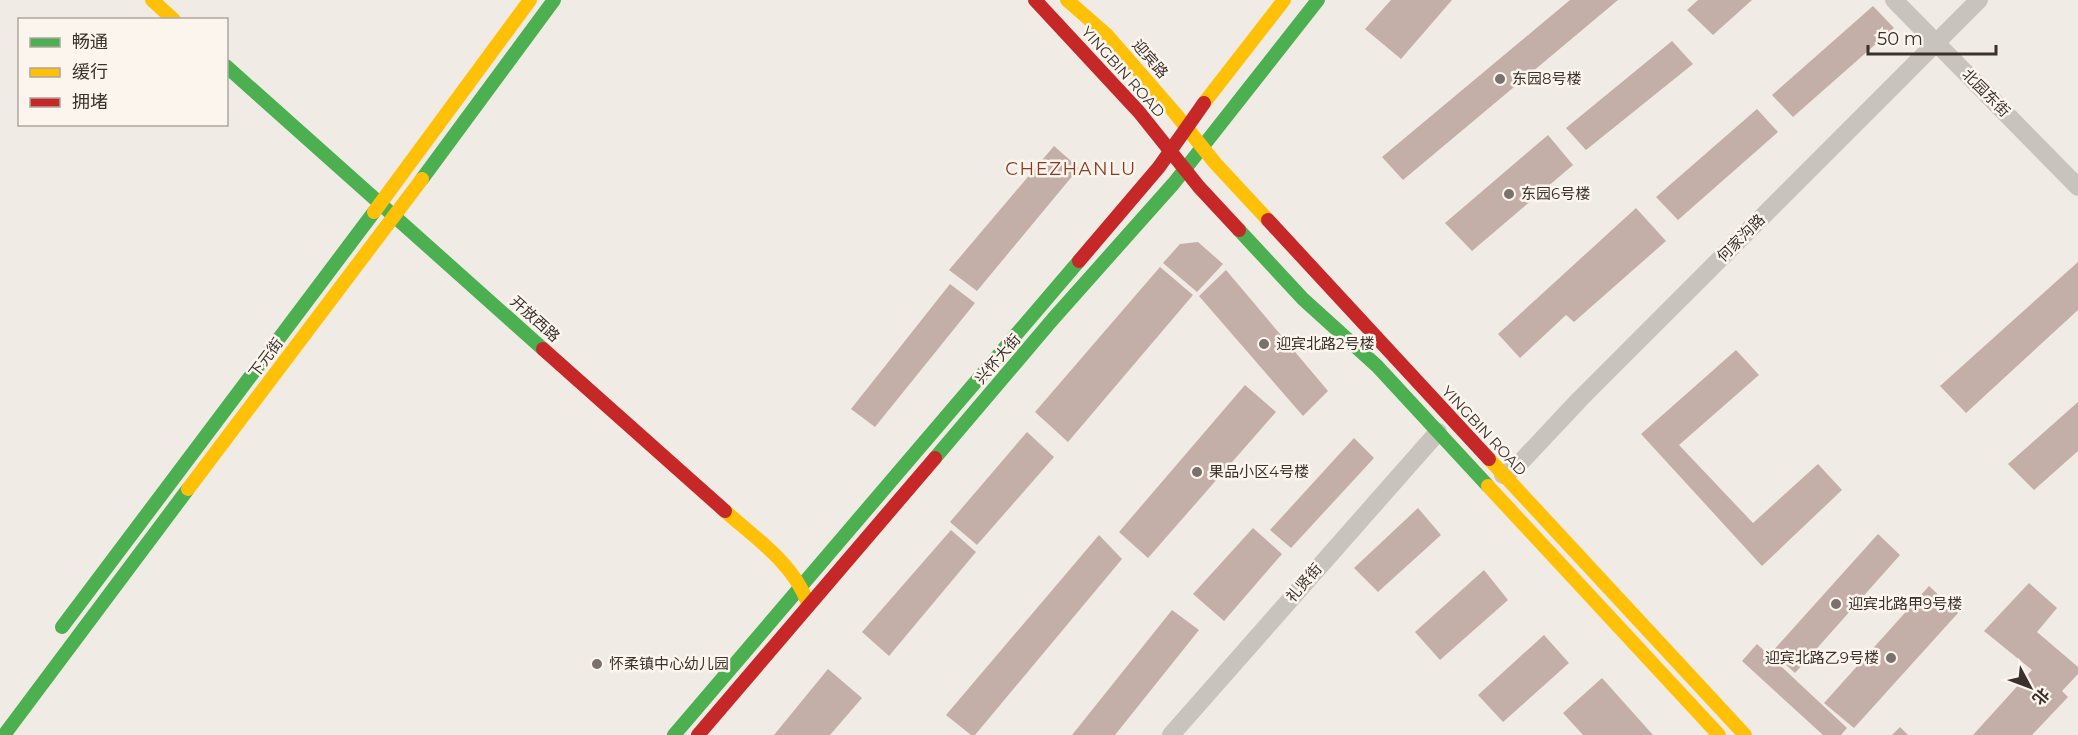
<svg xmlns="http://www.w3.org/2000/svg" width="2078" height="735" font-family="Montserrat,'Noto Sans SC',sans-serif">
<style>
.building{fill:#c3afa7}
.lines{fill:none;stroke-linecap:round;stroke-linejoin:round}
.street{stroke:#c9c3be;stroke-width:18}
.fast{stroke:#4caf50;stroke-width:14}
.slow{stroke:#ffc107;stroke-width:14}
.jam{stroke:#c62828;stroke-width:14}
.poi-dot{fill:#7a716c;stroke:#fbf5ee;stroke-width:2}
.labels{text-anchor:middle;stroke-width:5;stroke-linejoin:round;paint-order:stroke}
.street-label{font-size:15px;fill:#3b302b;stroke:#fbf5ee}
.poi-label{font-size:15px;fill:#3b302b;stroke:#fbf5ee;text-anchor:start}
.quarter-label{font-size:18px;letter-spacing:1.5px;fill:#8c3b22;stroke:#fbf5ee}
</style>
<rect width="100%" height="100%" fill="#f0ebe5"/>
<!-- building -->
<path class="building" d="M1391,0H1452L1401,59L1365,29Z
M1570,0H1618L1403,180L1382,157Z
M1698,0H1752L1713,35L1687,10Z
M1873,6L1894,28L1793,117L1772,95Z
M1672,41L1693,64L1586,150L1566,128Z
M1757,109L1778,132L1678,220L1656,197Z
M1548,135L1573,165L1472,251L1445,223Z
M1054,146L1079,168L977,291L949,270Z
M1636,208L1666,241L1574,322L1566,315L1520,358L1498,334Z
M1198,242L1223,264L1197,292L1163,263L1180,244Z
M2078,262V310L1966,413L1940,386Z
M1160,267L1193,295L1068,442L1035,412Z
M1226,270L1328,391L1303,416L1199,296Z
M950,284L975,303L875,427L851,409Z
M1736,350L1759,375L1679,445L1753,523L1818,464L1842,490L1762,566L1641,434Z
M1245,385L1276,412L1148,558L1119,532Z
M2078,402V451L2034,490L2008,464Z
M1027,432L1054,457L977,545L950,522Z
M1354,438L1374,458L1291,548L1270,530Z
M1418,508L1441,535L1378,592L1354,568Z
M1253,528L1282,554L1224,621L1193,594Z
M951,530L976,552L889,656L862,632Z
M1878,534L1900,555L1795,673L1772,652Z
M1099,535L1122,559L975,735H971L946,715Z
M1484,570L1508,600L1440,660L1415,632Z
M2029,583L2057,608L2037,632L2078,667V674L2062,691L2068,697L2032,735H1973L2032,670L1984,631Z
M1929,586L1958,613L1854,728L1824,703Z
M1172,610L1199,630L1115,735H1072Z
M1544,635L1569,663L1503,722L1478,695Z
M1757,644L1847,728L1841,735H1823L1742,661Z
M828,669L862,698L830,735H774Z
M1602,678L1653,735H1583L1563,713Z
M1900,727L1908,735H1892Z"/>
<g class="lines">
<!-- street -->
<path class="street" d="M1894,0L2078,187
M1503,475L1517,466L1580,399L1979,0
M1171,735L1438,432"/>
<!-- fast -->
<path class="fast" d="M226,66L543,349
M422,179L554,0
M1239,230L1303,299L1377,366L1488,486
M935,458L1053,319L1174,183L1318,0
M62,627L374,212
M4,735L188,489
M674,735L1079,261"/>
<!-- slow -->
<path class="slow" d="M152,0L174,20
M1067,0L1107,35L1174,112L1215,163L1268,220
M1204,103L1284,0
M374,212L530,0
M1489,459L1745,735
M1488,486L1719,735
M188,489L422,179
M725,511C755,538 792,562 807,601"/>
<!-- jam -->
<path class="jam" d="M1035,0L1139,112L1199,187L1239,230
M1268,220L1489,459
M1079,261L1159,167L1204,103
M543,349L725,511
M698,735L935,458"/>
</g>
<!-- markers -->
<g class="poi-dot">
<circle cx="1500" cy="79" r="6"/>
<circle cx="1509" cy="194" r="6"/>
<circle cx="1264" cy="344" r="6"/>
<circle cx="1197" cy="472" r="6"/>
<circle cx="1836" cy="604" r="6"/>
<circle cx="1891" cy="658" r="6"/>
<circle cx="597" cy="664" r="6"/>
</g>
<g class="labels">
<!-- street labels -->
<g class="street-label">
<text transform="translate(1150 59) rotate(49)" y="5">迎宾路</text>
<text transform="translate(1123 72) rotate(48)" y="5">YINGBIN ROAD</text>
<text transform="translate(1986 93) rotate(45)" y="5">北园东街</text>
<text transform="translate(1741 238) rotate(-45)" y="5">何家沟路</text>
<text transform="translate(535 319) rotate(42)" y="5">开放西路</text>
<text transform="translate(266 358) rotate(-53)" y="5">下元街</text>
<text transform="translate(998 359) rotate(-49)" y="5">兴怀大街</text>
<text transform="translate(1484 431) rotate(47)" y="5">YINGBIN ROAD</text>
<text transform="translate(1304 583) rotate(-49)" y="5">礼贤街</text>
</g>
<!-- poi labels -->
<g class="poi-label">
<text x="1512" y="84">东园8号楼</text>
<text x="1521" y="199">东园6号楼</text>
<text x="1276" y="349">迎宾北路2号楼</text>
<text x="1209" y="477">果品小区4号楼</text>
<text x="1848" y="609">迎宾北路甲9号楼</text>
<text x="1879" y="663" text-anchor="end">迎宾北路乙9号楼</text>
<text x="609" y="669">怀柔镇中心幼儿园</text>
</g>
<!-- quarter labels -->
<g class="quarter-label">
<text x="1071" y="175">CHEZHANLU</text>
</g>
</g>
<!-- legend -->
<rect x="18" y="18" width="210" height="108" fill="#fbf5ee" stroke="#aea6a0" stroke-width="1.5"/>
<rect x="30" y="38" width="30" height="9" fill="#4caf50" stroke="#aea6a0" stroke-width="1.5"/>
<text x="72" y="48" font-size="18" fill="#3b302b">畅通</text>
<rect x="30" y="68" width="30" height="9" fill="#ffc107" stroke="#aea6a0" stroke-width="1.5"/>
<text x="72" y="78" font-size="18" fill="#3b302b">缓行</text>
<rect x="30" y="98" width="30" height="9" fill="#c62828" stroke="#aea6a0" stroke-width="1.5"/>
<text x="72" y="108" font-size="18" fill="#3b302b">拥堵</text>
<!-- north arrow -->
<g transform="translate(2030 687) rotate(131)" stroke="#fbf5ee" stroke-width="4.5" paint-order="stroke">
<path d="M0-4.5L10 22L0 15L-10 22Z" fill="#3b302b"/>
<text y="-9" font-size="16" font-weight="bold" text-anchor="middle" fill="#3b302b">北</text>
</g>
<!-- scale -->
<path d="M1868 45v9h128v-9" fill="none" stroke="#3b302b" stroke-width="3"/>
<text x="1877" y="45" font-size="18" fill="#3b302b" stroke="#fbf5ee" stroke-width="4.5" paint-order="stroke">50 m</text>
</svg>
